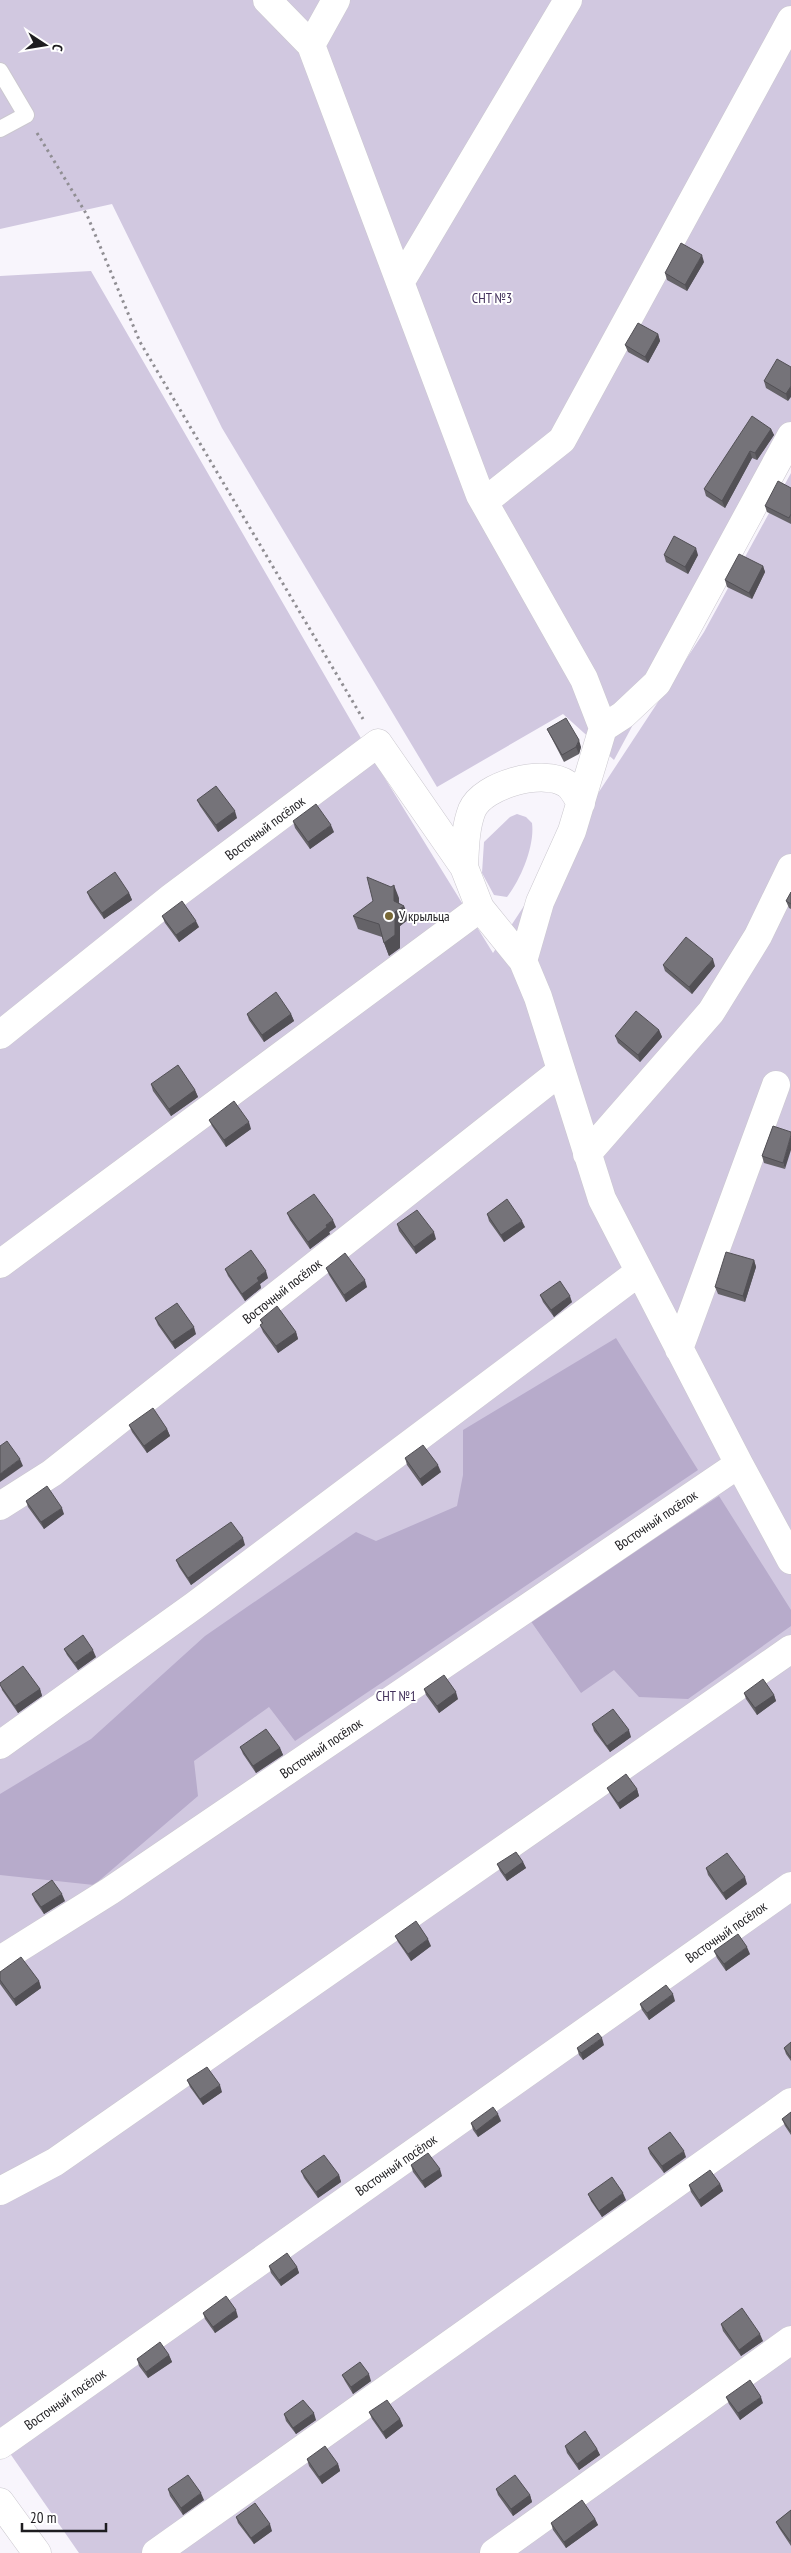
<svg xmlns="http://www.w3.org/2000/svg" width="791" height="2553" font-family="'PT Sans Narrow',sans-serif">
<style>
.green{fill:#d1c8e0}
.forest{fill:#b7abcb}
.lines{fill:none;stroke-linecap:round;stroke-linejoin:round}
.service-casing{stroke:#cbc8cf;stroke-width:18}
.minor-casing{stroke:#cbc8cf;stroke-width:29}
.secondary-casing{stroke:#cbc8cf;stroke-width:29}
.path{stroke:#908e93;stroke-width:3;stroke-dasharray:2.5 4;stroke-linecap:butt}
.service{stroke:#fff;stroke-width:16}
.minor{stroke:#fff;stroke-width:28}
.secondary{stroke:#fff;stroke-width:28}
.wall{fill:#656368}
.shaded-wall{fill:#525055}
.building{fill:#757379;stroke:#525055}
.poi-dot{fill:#786836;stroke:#fff;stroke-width:2}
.labels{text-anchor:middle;stroke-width:4;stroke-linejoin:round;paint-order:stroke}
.park-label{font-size:14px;fill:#42305b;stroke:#fff}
.street-label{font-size:14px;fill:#1e1d20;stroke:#fff}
.poi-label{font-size:14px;fill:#1e1d20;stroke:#fff;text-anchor:start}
</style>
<rect width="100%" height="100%" fill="#f8f5fc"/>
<!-- green -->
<path class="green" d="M0,0H791V431L614,760L563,714L437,787L222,428L112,204L0,229Z
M91,271L373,759L493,953L704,632L791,473V2553H79L0,2439V276Z
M517,814L526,817L532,823C535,845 521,879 507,897L494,895L482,873L484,842L510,817Z"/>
<!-- forest -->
<path class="forest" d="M616,1338L698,1470L295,1741L269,1707L194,1761L198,1796L94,1885L0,1875V1794L91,1739L205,1636L356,1532L376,1541L457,1506L463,1475V1430Z
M719,1496L791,1610V1626L688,1699L639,1697L614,1670L581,1693L530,1620Z"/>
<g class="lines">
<defs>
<path id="service" d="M0,71L26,115L0,129"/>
<path id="minor" d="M267,0L311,45L480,495L584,679L603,728L572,831L540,902L523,961L538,997L602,1199L739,1464L791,1560
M311,45L336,0
M401,281L568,0
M484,502L562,440L791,20
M603,728L623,715L657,683L791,436
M464,867C465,848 465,828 472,810C483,784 545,768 567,784C573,788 577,797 581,803
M0,1035L172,897L378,743L464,867L480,908
M587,1154L711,1012L758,936L791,868
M0,1264L480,908L523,961
M679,1349L776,1085
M0,1506L52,1473L561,1071
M0,1745L195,1605L639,1272
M0,1960L110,1891L739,1464
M0,2191L55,2162L791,1649
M0,2445L791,1886
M156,2553L791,2102
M494,2553L791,2340"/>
<path id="secondary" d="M0,2502L37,2553"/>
</defs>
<!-- service casing -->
<use href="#service" class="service-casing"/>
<!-- minor casing -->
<use href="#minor" class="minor-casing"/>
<!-- secondary casing -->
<use href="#secondary" class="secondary-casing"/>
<!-- path -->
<path class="path" d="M37,133L87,215L140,342L363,719"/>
<!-- service -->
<use href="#service" class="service"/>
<!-- minor -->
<use href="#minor" class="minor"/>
<!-- secondary -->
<use href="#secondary" class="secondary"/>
</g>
<!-- wall -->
<path class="wall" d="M704,262L687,291L667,280L665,273Z
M658,334L660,341L648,363L628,352L625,345Z
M791,367L788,401L766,388L764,381Z
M771,429L774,435L757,460L752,458L725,508L706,496L704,489Z
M791,488V524L767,512L765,506Z
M664,555H698L688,574L666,562Z
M763,566L765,572L752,599L727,587L725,580Z
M547,729L581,747L579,754L564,762L550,735Z
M197,800L237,818L218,832L200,806Z
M293,821L334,832L310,849L295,828Z
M87,892L129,893L132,900L104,919L90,899Z
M791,892V909L789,908L786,901Z
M399,898V903L404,906L409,919L400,926V948L389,956L382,937L358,929L353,916Z
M162,916L199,927L179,942L165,923Z
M663,965L715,966L692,994L665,971Z
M247,1014H291L294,1021L264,1042L249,1020Z
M659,1030L662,1037L640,1062L618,1043L615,1036Z
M151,1084L195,1090L198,1097L171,1116L153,1091Z
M209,1120L251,1129L226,1147L212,1126Z
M773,1126L785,1169L764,1163L762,1156Z
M287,1213L336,1227L329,1232L330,1234L310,1249L290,1220Z
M487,1214L525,1227L504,1242L489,1221Z
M397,1224L436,1239L416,1254L399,1231Z
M754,1260L756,1267L745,1302L718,1294L715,1287Z
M326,1268L367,1287L346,1302L329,1275Z
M225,1269L268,1278L260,1284L261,1288L245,1301L228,1276Z
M540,1295L572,1302L554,1317L543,1302Z
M155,1318L196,1334L175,1349L158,1325Z
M260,1320L296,1332L298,1339L278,1353L263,1332L260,1325L262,1324Z
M129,1425L167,1429L170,1436L147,1453L132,1432Z
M405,1458L441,1472L422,1486L407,1465Z
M26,1501L64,1514L44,1529L28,1507Z
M245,1545L191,1585L179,1567L176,1560Z
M64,1649L96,1657L78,1670L67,1655Z
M0,1683L40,1689L42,1696L18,1713L2,1690Z
M424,1689L458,1699L439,1713L426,1695Z
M744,1693L774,1695L776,1701L757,1715L746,1699Z
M592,1724L631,1737L610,1752L594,1731Z
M240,1747L280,1748L283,1755L256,1773L243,1754Z
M607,1788L637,1789L639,1796L620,1809L610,1794Z
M523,1862L526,1868L507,1881L500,1871L497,1864Z
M706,1868L747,1884L726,1900L708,1875Z
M32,1894L65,1901L44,1914L35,1901Z
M395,1936L431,1946L411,1961L398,1942Z
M714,1951L750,1954L726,1971L717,1958Z
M0,1972L39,1981L41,1988L16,2006L0,1984Z
M675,2001L649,2020L642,2010L640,2004Z
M791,2042V2061L786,2054L784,2048Z
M604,2045L583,2060L579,2055L577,2048Z
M187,2080L222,2092L203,2105L190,2087Z
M791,2112V2135L785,2126L782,2119Z
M501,2121L478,2137L473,2130L471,2123Z
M648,2148L686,2157L664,2173L650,2154Z
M411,2165L442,2176L425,2188L413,2172Z
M301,2171L339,2175L341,2182L318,2198L304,2178Z
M720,2184L723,2191L701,2207L691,2192L689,2185Z
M588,2194L626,2200L602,2217L591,2201Z
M269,2266L297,2267L299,2273L281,2286L271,2273Z
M203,2313L238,2317L215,2333L205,2319Z
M721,2324L763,2341L741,2356L723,2331Z
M169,2355L172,2362L148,2378L139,2366L137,2359Z
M342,2375L371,2381L353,2394L345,2381Z
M726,2397L763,2403L740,2420L729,2404Z
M369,2412L400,2419L403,2426L386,2439L372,2419Z
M284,2414L316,2420L296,2434L286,2421Z
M565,2446L597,2449L600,2455L579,2470L567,2453Z
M307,2459L338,2464L340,2471L322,2484L309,2466Z
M168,2489L204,2500L183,2515L170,2496Z
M496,2489L530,2495L532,2502L513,2516L498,2495Z
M791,2510V2546L779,2528L776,2522Z
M236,2517L272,2531L254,2544L238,2523Z
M595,2519L598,2525L566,2548L553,2530L551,2523Z"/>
<!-- shaded-wall -->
<path class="shaded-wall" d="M702,255L704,262L687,291L685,285Z
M658,334L660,341L648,363L645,357Z
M791,386V397L788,401L786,394Z
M771,429L774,435L757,460L755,453Z
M750,451L752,458L725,508L722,501Z
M696,548L698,555L688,574L685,567Z
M763,566L765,572L752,599L749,593Z
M579,740L581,747L579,754L576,747Z
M235,811L237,818L218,832L216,825Z
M331,825L334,832L310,849L308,842Z
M394,885L399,898V909L404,906L409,919L400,926V948L389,956L384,943L394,901Z
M129,893L132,900L104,919L102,913Z
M196,921L199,927L179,942L176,935Z
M713,959L715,966L692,994L689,987Z
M291,1014L294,1021L264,1042L262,1035Z
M659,1030L662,1037L640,1062L638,1055Z
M195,1090L198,1097L171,1116L169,1109Z
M249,1122L251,1129L226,1147L224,1140Z
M791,1135V1150L785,1169L783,1163Z
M333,1220L336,1227L329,1232L330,1234L310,1249L308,1242L326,1225Z
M522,1221L525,1227L504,1242L501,1235Z
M434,1232L436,1239L416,1254L414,1247Z
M754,1260L756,1267L745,1302L743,1296Z
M266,1271L268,1278L260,1284L261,1288L245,1301L242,1294L257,1278Z
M365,1280L367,1287L346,1302L344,1295Z
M570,1296L572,1302L554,1317L551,1310Z
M194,1327L196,1334L175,1349L172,1342Z
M296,1332L298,1339L278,1353L276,1346Z
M167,1429L170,1436L147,1453L144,1446Z
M20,1459L23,1466L0,1482V1474Z
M438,1465L441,1472L422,1486L420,1479Z
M62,1508L64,1514L44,1529L41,1522Z
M243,1538L245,1545L191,1585L188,1578Z
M93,1650L96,1657L78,1670L75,1663Z
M40,1689L42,1696L18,1713L15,1706Z
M456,1692L458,1699L439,1713L437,1706Z
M774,1695L776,1701L757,1715L755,1708Z
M629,1730L631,1737L610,1752L607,1746Z
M280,1748L283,1755L256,1773L253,1766Z
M637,1789L639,1796L620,1809L618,1803Z
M523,1862L526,1868L507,1881L505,1875Z
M745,1877L747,1884L726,1900L723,1893Z
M62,1894L65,1901L44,1914L41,1907Z
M428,1939L431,1946L411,1961L408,1954Z
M747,1947L750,1954L726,1971L724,1964Z
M39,1981L41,1988L16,2006L14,1999Z
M673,1994L675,2001L649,2020L647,2013Z
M602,2038L604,2045L583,2060L581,2053Z
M220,2085L222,2092L203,2105L200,2099Z
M498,2114L501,2121L478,2137L476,2131Z
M684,2151L686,2157L664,2173L662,2166Z
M440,2169L442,2176L425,2188L422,2181Z
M339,2175L341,2182L318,2198L316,2192Z
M720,2184L723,2191L701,2207L699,2200Z
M623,2193L626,2200L602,2217L599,2211Z
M297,2267L299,2273L281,2286L279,2280Z
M236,2310L238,2317L215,2333L213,2327Z
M760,2334L763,2341L741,2356L739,2350Z
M169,2355L172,2362L148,2378L146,2372Z
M369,2374L371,2381L353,2394L351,2387Z
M761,2397L763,2403L740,2420L738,2413Z
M314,2413L316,2420L296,2434L293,2428Z
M400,2419L403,2426L386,2439L383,2432Z
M597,2449L600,2455L579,2470L577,2464Z
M338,2464L340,2471L322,2484L319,2477Z
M201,2493L204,2500L183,2515L181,2508Z
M530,2495L532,2502L513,2516L511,2509Z
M595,2519L598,2525L566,2548L564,2542Z
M270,2524L272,2531L254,2544L251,2538Z"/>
<!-- building -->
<path class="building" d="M681,243L702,255L685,285L665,273Z
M638,323L658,334L645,357L625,345Z
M777,359L791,367V386L786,394L764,381Z
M752,416L771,429L755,453L750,451L722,501L704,489Z
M778,481L791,488V514L789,518L765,506Z
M674,536L696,548L685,567L664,555Z
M739,554L763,566L749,593L725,580Z
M566,718L579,740L576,747L562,755L547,729Z
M216,786L235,811L216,825L197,800Z
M316,804L331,825L308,842L293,821Z
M115,872L129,893L102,913L87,892Z
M367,877L391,887L394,885V901L404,906L395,912V935L384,943L379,924L353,916L373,901Z
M791,892V904L786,901Z
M182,901L196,921L176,935L162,916Z
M686,937L713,959L689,987L663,965Z
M276,992L291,1014L262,1035L247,1014Z
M636,1011L659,1030L638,1055L615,1036Z
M178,1065L195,1090L169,1109L151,1084Z
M234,1101L249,1122L224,1140L209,1120Z
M773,1126L791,1132V1135L783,1163L762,1156Z
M314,1194L333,1220L326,1225L327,1227L308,1242L287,1213Z
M507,1199L522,1221L501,1235L487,1214Z
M417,1210L434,1232L414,1247L397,1224Z
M251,1250L266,1271L257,1278L259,1281L242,1294L225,1269Z
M726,1252L754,1260L743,1296L715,1287Z
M345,1253L365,1280L344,1295L326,1268Z
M560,1281L570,1296L551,1310L540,1295Z
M177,1303L194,1327L172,1342L155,1318Z
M277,1306L296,1332L276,1346L260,1325L263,1323L260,1320Z
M153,1408L167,1429L144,1446L129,1425Z
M7,1441L20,1459L0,1474V1446Z
M423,1445L438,1465L420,1479L405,1458Z
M47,1486L62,1508L41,1522L26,1501Z
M231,1522L243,1538L188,1578L176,1560Z
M83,1635L93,1650L75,1663L64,1649Z
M23,1666L40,1689L15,1706L0,1685V1683Z
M444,1675L456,1692L437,1706L424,1689Z
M763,1679L774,1695L755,1708L744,1693Z
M613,1709L629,1730L607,1746L592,1724Z
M266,1729L280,1748L253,1766L240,1747Z
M626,1774L637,1789L618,1803L607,1788Z
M516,1852L523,1862L505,1875L497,1864Z
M727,1853L745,1877L723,1893L706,1868Z
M52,1880L62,1894L41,1907L32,1894Z
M416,1921L428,1939L408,1954L395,1936Z
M738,1934L747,1947L724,1964L714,1951Z
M21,1957L39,1981L14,1999L0,1980V1972Z
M666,1985L673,1994L647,2013L640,2004Z
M598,2033L602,2038L581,2053L577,2048Z
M791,2042V2058L784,2048Z
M207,2067L220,2085L200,2099L187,2080Z
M493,2107L498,2114L476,2131L471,2123Z
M791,2112V2132L782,2119Z
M670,2132L684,2151L662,2166L648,2148Z
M428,2153L440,2169L422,2181L411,2165Z
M324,2155L339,2175L316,2192L301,2171Z
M710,2170L720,2184L699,2200L689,2185Z
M612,2177L623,2193L599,2211L588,2194Z
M287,2253L297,2267L279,2280L269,2266Z
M226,2296L236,2310L213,2327L203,2313Z
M742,2308L760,2334L739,2350L721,2324Z
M160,2342L169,2355L146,2372L137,2359Z
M360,2362L369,2374L351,2387L342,2375Z
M750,2380L761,2397L738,2413L726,2397Z
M303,2400L314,2413L293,2428L284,2414Z
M387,2400L400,2419L383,2432L369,2412Z
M585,2431L597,2449L577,2464L565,2446Z
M325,2446L338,2464L319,2477L307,2459Z
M188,2475L201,2493L181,2508L168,2489Z
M515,2475L530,2495L511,2509L496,2489Z
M582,2500L595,2519L564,2542L551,2523Z
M255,2503L270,2524L251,2538L236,2517Z
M791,2510V2541H790L776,2522Z"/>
<!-- markers -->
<circle class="poi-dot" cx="389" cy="916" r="5"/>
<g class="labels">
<!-- park labels -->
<g class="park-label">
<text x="492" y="303">СНТ №3</text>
<text x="396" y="1701">СНТ №1</text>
</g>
<!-- street labels -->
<g class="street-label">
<text transform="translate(265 828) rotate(-37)" y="5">Восточный посёлок</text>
<text transform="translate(282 1291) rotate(-38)" y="5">Восточный посёлок</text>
<text transform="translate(656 1520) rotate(-34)" y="5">Восточный посёлок</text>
<text transform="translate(321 1748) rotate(-34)" y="5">Восточный посёлок</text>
<text transform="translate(726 1932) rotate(-35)" y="5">Восточный посёлок</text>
<text transform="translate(396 2165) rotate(-35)" y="5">Восточный посёлок</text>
<text transform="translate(65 2399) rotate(-35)" y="5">Восточный посёлок</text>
</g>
<!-- poi labels -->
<g class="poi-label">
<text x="399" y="921">У крыльца</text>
</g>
</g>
<!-- north arrow -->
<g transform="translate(45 45) rotate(102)" stroke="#ffffff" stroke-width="4" paint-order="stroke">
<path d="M0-4L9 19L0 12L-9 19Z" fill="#1e1d20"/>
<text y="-8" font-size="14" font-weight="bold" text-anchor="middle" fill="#1e1d20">С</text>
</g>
<!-- scale -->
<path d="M22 2523v8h84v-8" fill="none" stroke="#1e1d20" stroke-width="2.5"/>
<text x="30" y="2523" font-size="15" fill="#1e1d20" stroke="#ffffff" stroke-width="4" paint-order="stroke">20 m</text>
</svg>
